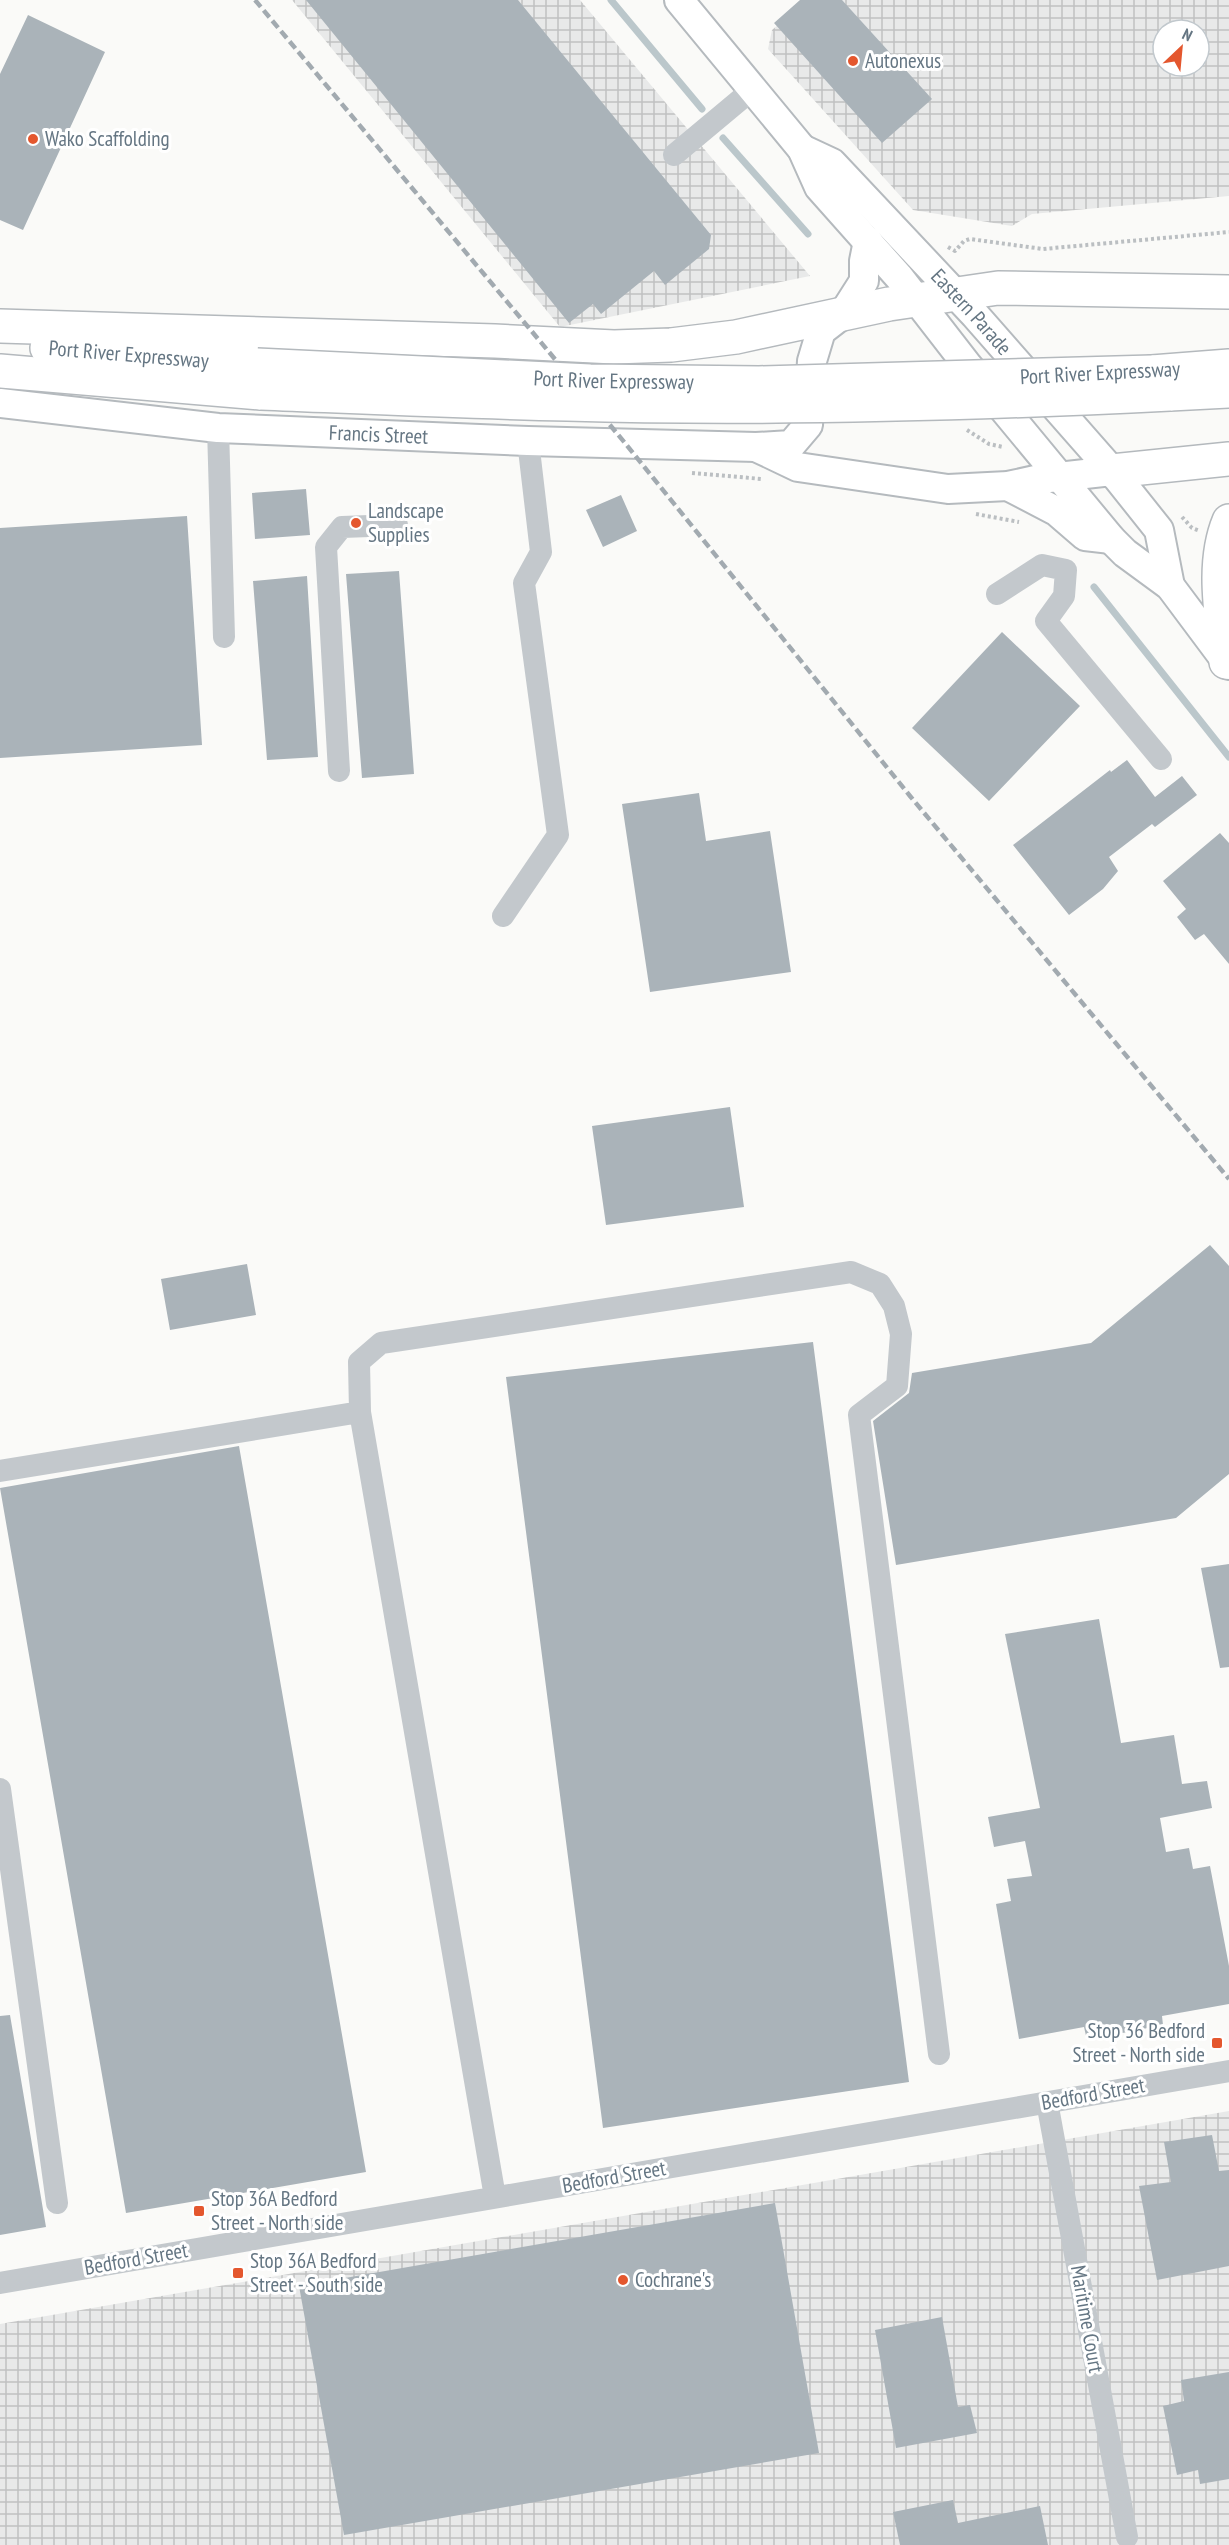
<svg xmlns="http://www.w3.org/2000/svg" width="1229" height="2545" font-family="'PT Sans Narrow',sans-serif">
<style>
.industrial{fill:url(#industrial-grid);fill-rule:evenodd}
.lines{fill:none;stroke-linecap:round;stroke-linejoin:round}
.stream{stroke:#bbc7cb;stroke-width:7}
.building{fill:#aab3b9}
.major-casing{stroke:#b5babe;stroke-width:32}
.highway-casing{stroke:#b4b9bd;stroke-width:36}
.path{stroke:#bbbfc2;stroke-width:4;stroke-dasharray:3 3;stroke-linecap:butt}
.minor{stroke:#c3c8cc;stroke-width:22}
.major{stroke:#fff;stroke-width:28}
.highway{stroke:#fff;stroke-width:33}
.rail{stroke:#a2aab0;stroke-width:4.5;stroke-dasharray:9 4.5;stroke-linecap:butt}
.highway-bridge-casing{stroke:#b4b9bd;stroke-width:36;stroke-linecap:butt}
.highway-bridge{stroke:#fff;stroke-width:33}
.poi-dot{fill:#e4572e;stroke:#fff;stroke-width:2}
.labels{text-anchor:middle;stroke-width:6;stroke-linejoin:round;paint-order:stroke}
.poi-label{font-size:21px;fill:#657683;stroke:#fff;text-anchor:start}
.street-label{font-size:21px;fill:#657683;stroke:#fff}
</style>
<defs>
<pattern id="industrial-grid" width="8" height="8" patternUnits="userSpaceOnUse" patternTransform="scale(1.5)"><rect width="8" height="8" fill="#e8e9e9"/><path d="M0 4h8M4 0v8" fill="none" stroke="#c0c1c2"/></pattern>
</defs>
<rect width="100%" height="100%" fill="#fafaf8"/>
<!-- industrial -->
<path class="industrial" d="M292,0H580L810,276L560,327Z
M807,0H1229V196L1032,214L1012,226L913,210L768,49L772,30ZM1163,30H1199V66H1163Z
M1229,2111V2545H0V2324Z"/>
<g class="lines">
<!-- stream -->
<path class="stream" d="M611,0L702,109
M723,138L808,234
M1094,587L1229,757"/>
</g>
<!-- building -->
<path class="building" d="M306,0H518L711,235L709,249L665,285L654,271L601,314L593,304L569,323Z
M800,0H842L932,99L882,143L774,23Z
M28,15L105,52L23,230L0,220V74Z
M306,489L310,535L255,539L252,493Z
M621,495L637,531L603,547L586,510Z
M187,516L202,745L0,758V528Z
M399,571L414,774L362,778L346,574Z
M307,576L318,757L267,760L253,581Z
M1002,632L1080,706L989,801L912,728Z
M1127,760L1155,797L1182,776L1197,795L1155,827L1152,824L1109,857L1118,871L1103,889L1069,915L1013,845L1110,770L1111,772Z
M699,793L706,841L770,831L791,972L650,992L622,804Z
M1220,833L1229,843V964L1204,934L1195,940L1177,917L1186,909L1163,881Z
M730,1107L744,1207L606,1225L592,1126Z
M1210,1245L1229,1266V1474L1176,1518L896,1565L873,1421L909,1393L912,1373L1091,1343Z
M247,1264L256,1315L170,1330L161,1279Z
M813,1342L909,2082L603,2128L506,1377Z
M239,1446L366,2172L126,2213L0,1488Z
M1229,1564V1667L1220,1668L1201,1568Z
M1099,1619L1121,1743L1174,1735L1182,1784L1207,1781L1212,1808L1160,1818L1166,1852L1189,1848L1193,1869L1210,1866L1229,1966V2004L1162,2016L1163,2025L1087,2040L1084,2027L1019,2039L996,1904L1011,1901L1007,1879L1032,1876L1025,1841L994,1847L988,1817L1040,1808L1005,1634Z
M10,2015L46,2227L0,2235V2016Z
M1212,2135L1219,2171L1229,2170V2266L1157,2280L1139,2186L1171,2182L1164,2142Z
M775,2203L819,2453L344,2535L299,2286Z
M942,2317L958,2407L970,2405L977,2433L896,2448L875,2330Z
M1229,2372V2479L1200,2484L1198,2470L1177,2475L1163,2406L1184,2401L1181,2380Z
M953,2500L958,2523L1040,2506L1048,2545H900L893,2512Z"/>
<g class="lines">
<defs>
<g id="major">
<path d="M679,0L802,149L819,187L899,277L968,366L1111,539L1125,553L1170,586L1229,665"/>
<path id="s1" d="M802,149L832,163L975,315L1112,471L1159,530L1170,586"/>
<path id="s2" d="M0,403L218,428L528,441L756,447L791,445L808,425L812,361L821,331L843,314L864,281V261L868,241"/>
<path d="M758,448L798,467L948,489L1008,486L1040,479L1112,471"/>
<path d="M1008,486L1056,511L1085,536L1111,539"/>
</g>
<g id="highway">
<path d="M0,326L495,341L614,347L671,345L736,337L889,304L998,288L1229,292"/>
<path id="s3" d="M47,348L257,365"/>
<path d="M0,371L261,393"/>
<path d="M1152,372L1229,366"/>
<path d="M1170,394L1229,391"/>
<path d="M1112,471L1229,459"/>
<path d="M1226,662C1222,617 1211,564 1229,521"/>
</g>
</defs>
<!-- major casing -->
<use href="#major" class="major-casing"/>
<!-- highway casing -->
<use href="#highway" class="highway-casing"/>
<!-- path -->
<path class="path" d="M948,247L955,251L964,241L970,239L1043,249L1229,232
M967,430L989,444L1003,447
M692,473L762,479
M976,514L1019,522
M1182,517L1192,528L1200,531"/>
<!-- minor -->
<path class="minor" d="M674,155L753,89
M218,428L224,637
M997,594L1042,565L1066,570L1064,596L1046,621L1161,759
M339,771L326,547L342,527L397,525
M503,916L558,835L524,583L541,552L528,441
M0,1471L360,1412
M0,1789L57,2203
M1047,2102L1127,2537
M495,2197L360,1412L359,1362L381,1343L851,1272L880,1284L894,1306L901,1334L897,1386L859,1415L939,2054
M0,2283L1229,2071"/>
<!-- major -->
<use href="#major" class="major"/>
<!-- highway -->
<use href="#highway" class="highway"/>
<!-- rail -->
<path class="rail" d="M255,0L625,443L910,796L1229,1179"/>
<defs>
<g id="highway-bridge">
<path id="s4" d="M257,365L590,381L759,383L1152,372"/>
<path d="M261,393C363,397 465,402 567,404C768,410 969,404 1170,394"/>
</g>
</defs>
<!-- highway-bridge casing -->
<use href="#highway-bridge" class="highway-bridge-casing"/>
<!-- highway-bridge -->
<use href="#highway-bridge" class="highway-bridge"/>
</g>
<!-- markers -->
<g class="poi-dot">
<circle cx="853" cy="61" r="6"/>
<circle cx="33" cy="139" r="6"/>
<circle cx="356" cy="523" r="6"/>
<rect x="1211" y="2037" width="12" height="12" rx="3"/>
<rect x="193" y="2205" width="12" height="12" rx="3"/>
<rect x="232" y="2267" width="12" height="12" rx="3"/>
<circle cx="623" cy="2280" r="6"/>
</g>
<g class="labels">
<!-- poi labels -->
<g class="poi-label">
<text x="865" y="68">Autonexus</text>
<text x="45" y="146">Wako Scaffolding</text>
<text x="368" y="518">Landscape<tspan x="368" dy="24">Supplies</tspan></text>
<text x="1205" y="2038" text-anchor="end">Stop 36 Bedford<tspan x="1205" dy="24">Street - North side</tspan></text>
<text x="211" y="2206">Stop 36A Bedford<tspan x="211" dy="24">Street - North side</tspan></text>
<text x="250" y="2268">Stop 36A Bedford<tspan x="250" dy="24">Street - South side</tspan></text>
<text x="635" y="2287">Cochrane's</text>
</g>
<!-- street labels -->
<g class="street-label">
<text dy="7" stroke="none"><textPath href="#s1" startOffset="237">Eastern Parade</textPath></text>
<text dy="7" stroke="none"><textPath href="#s3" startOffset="82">Port River Expressway</textPath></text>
<text transform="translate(1100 373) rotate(-3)" y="7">Port River Expressway</text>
<text dy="7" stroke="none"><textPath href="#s4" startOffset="357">Port River Expressway</textPath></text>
<text dy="7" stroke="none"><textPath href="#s2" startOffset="380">Francis Street</textPath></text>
<text transform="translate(1093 2094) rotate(-10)" y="7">Bedford Street</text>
<text transform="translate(614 2177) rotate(-10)" y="7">Bedford Street</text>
<text transform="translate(136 2259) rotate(-10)" y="7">Bedford Street</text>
<text transform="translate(1087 2319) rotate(80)" y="7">Maritime Court</text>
</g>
</g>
<!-- north arrow -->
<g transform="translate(1181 48) rotate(26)"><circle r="28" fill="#ffffff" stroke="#c1c8cd" stroke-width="1.5"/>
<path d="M0-4.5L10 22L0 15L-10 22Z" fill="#e4572e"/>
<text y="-9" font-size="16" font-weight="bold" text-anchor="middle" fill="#657683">N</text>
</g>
</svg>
